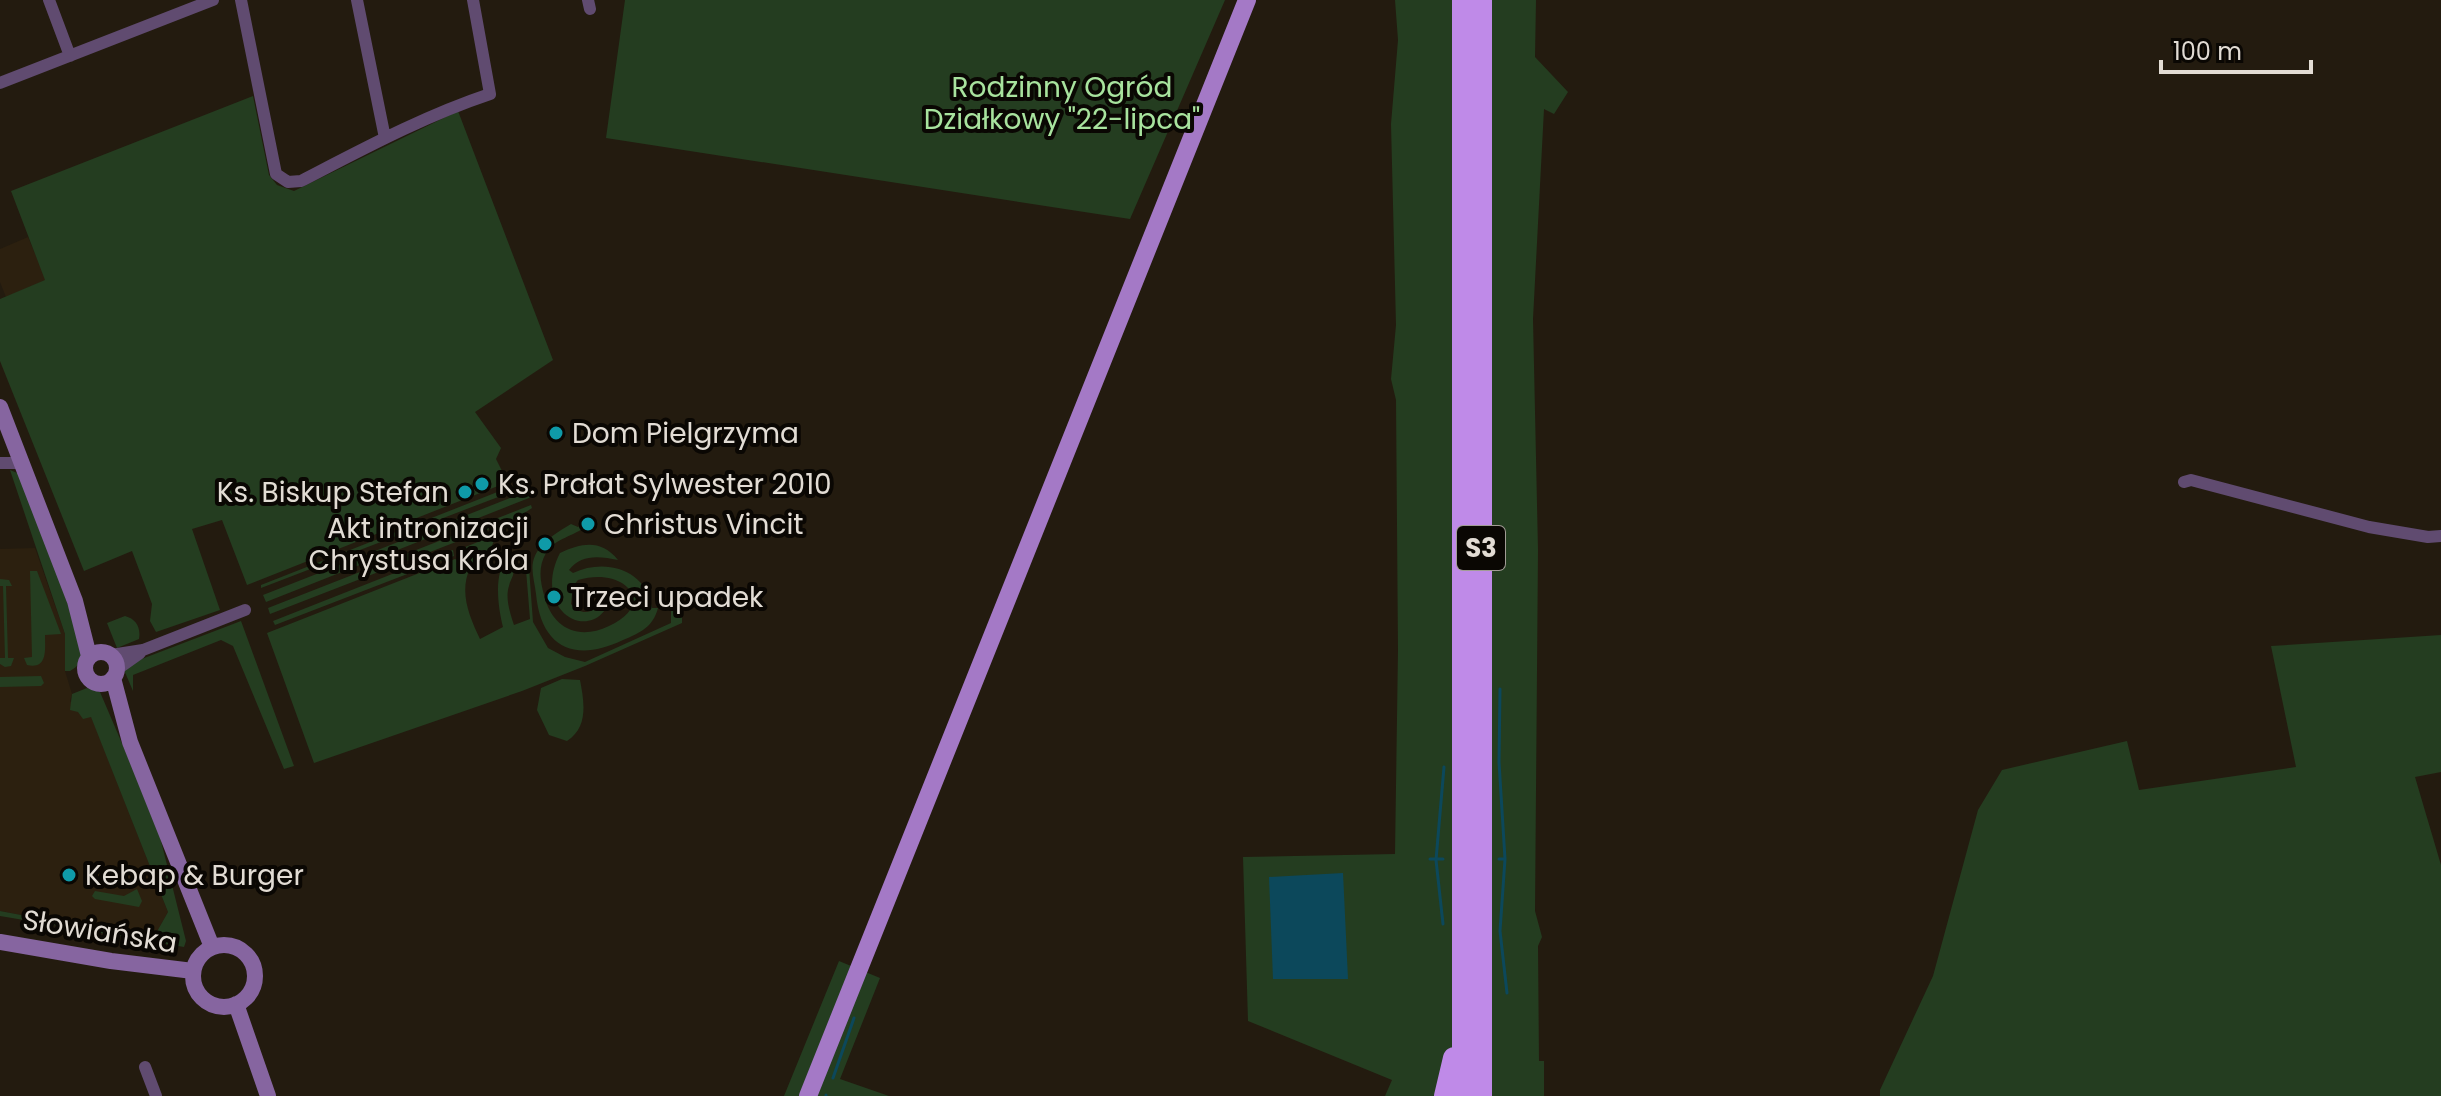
<svg xmlns="http://www.w3.org/2000/svg" width="2441" height="1096" font-family="Poppins,sans-serif">
<style>
.built{fill:#2c200f}
.green{fill:#243d20}
.water{fill:#0c485b}
.lines{fill:none;stroke-linecap:round;stroke-linejoin:round}
.stream{stroke:#0c485b;stroke-width:3}
.street{stroke:#604b70;stroke-width:12}
.secondary{stroke:#8665a0;stroke-width:16}
.primary{stroke:#a479c6;stroke-width:18}
.highway{stroke:#bf8ae8;stroke-width:22}
.culture-dot{fill:#0f9aa8;stroke:#0a0703;stroke-width:3}
.labels{text-anchor:middle;stroke-width:8;stroke-linejoin:round;paint-order:stroke}
.shield{fill:#0a0703;stroke:#a19c95;stroke-width:2}
.shield-label{font-size:26px;font-weight:bold;fill:#e2dcd4}
.park-label{font-size:28px;fill:#a8e39e;stroke:#0a0703}
.poi-label{font-size:28px;fill:#e2dcd4;stroke:#0a0703;text-anchor:start}
.street-label{font-size:28px;fill:#e2dcd4;stroke:#0a0703}
</style>
<rect width="100%" height="100%" fill="#231b0f"/>
<!-- built -->
<path class="built" d="M28,237L46,280L6,297L0,282V249Z
M35,548L65,634V671L72,694L70,701L78,712L91,716L168,912L155,935L148,939L0,911V549Z"/>
<!-- green -->
<path class="green" d="M625,0H1225L1130,219L606,138Z
M1395,0H1536L1535,57L1568,92L1554,114L1544,109L1533,319L1538,550L1535,911L1542,937L1538,946L1539,1061H1544V1096H1385L1392,1080L1248,1021L1243,857L1395,854L1398,650L1396,400L1391,379L1396,325L1391,124L1398,40Z
M253,96L269,175L277,185L294,191L458,111L553,360L475,412L501,448L496,459L504,475L518,478L247,585L222,520L192,529L220,610L156,632L150,621L152,604L132,551L84,571L0,361V299L45,280L11,191Z
M10,470L22,475L83,647C86,658 79,666 70,671H65V634Z
M523,482L524,487L261,588V585Z
M528,491L532,495L529,498L266,602L263,595Z
M531,505L532,508L515,519L270,614L268,608Z
M571,524L578,527L583,524L586,526C575,536 555,538 546,553C538,567 540,580 544,595C552,628 578,641 609,626C659,603 623,566 578,580L573,586L571,604C584,619 596,611 606,597L603,590H613C602,650 528,616 560,553C582,543 601,539 618,560C599,556 581,554 569,570L573,573C605,558 646,569 652,608H658C653,627 640,633 623,640C575,663 541,648 536,594C535,584 531,572 533,562C537,544 556,533 571,524Z
M490,537L494,541C489,552 485,565 472,566L463,556V548Z
M453,550L454,556L275,625L273,621Z
M508,556L506,575L510,568L513,567C515,576 511,577 509,586C505,598 510,613 514,625L530,619L526,570L529,568L533,622L548,648L565,657L585,662L671,623V597L682,590V623L585,666L522,691L314,763L267,633L455,559L470,568C459,592 469,616 480,639L503,627C498,607 493,573 508,556Z
M30,571H37L61,634L45,635C45,649 48,670 27,665L24,658L32,657Z
M0,579L9,580L12,586H6L8,658H14L11,666L5,667L0,664V658H5L3,586H0Z
M125,616C136,619 141,627 139,639L117,648L107,623Z
M241,621L294,766L284,769L233,646L221,640L133,675V691L124,670L139,660Z
M2441,635V772L2415,777L2441,865V1096H1880V1090L1933,976L1978,810L2002,770L2127,741L2139,790L2296,767L2271,646Z
M41,676L44,683L41,686L0,687V677Z
M562,679L580,680C584,701 589,727 567,741L549,735L537,710L541,688Z
M87,688L100,692L157,825L186,941L184,947L0,916V911L148,939L155,935L168,912L91,717L83,719L78,712L70,710L72,694Z
M137,889L142,901L139,907L95,899L92,896L95,891L124,896Z
M839,961L880,978L840,1079L889,1096H784Z"/>
<!-- water -->
<path class="water" d="M1343,873L1348,979H1273L1269,877Z"/>
<g class="lines">
<!-- stream -->
<path class="stream" d="M1500,689L1499,762L1505,859
M1430,859H1443
M1499,859H1505L1500,931L1507,993
M1443,924L1436,860L1444,767
M833,1078L854,1018
M826,1096V1095"/>
<!-- street -->
<path class="street" d="M49,0L70,56
M241,0L276,174L288,182L301,181C363,149 424,116 490,94L473,0
M357,0L385,138
M588,0L590,9
M0,83L213,0
M0,463H22
M2184,482L2191,480L2369,527L2428,537L2441,536
M111,655L143,650L245,610
M116,670L140,653
M145,1067L156,1096"/>
<!-- secondary -->
<path class="secondary" d="M0,407L75,601L89,656
M85 668a16 16 0 1 1 32 0a16 16 0 1 1-32 0Z
M113,678L130,742L212,947
M0,942L111,961L193,971
M193 976a31 31 0 1 1 62 0a31 31 0 1 1-62 0Z
M236,1004L268,1096"/>
<!-- primary -->
<path class="primary" d="M808,1096L1247,0"/>
<!-- highway -->
<path class="highway" d="M1463,0V1096
M1481,0V1096
M1445,1096L1454,1058"/>
</g>
<!-- markers -->
<g class="culture-dot">
<circle cx="556" cy="433" r="8"/>
<circle cx="482" cy="484" r="8"/>
<circle cx="465" cy="492" r="8"/>
<circle cx="588" cy="524" r="8"/>
<circle cx="545" cy="544" r="8"/>
<circle cx="554" cy="597" r="8"/>
<circle cx="69" cy="875" r="8"/>
</g>
<g class="labels">
<!-- shield labels -->
<rect class="shield" x="1457" y="526" width="48" height="44" rx="6"/>
<g class="shield-label">
<text x="1481" y="557">S3</text>
</g>
<!-- park labels -->
<g class="park-label">
<text x="1062" y="97">Rodzinny Ogród<tspan x="1062" dy="32">Działkowy "22-lipca"</tspan></text>
</g>
<!-- poi labels -->
<g class="poi-label">
<text x="572" y="443">Dom Pielgrzyma</text>
<text x="498" y="494">Ks. Prałat Sylwester 2010</text>
<text x="449" y="502" text-anchor="end">Ks. Biskup Stefan</text>
<text x="604" y="534">Christus Vincit</text>
<text x="529" y="538" text-anchor="end">Akt intronizacji<tspan x="529" dy="32">Chrystusa Króla</tspan></text>
<text x="570" y="607">Trzeci upadek</text>
<text x="85" y="885">Kebap &amp; Burger</text>
</g>
<!-- street labels -->
<g class="street-label">
<text transform="translate(100 931) rotate(9)" y="10">Słowiańska</text>
</g>
</g>
<!-- scale -->
<path d="M2161 60v12h150v-12" fill="none" stroke="#e2dcd4" stroke-width="4"/>
<text x="2173" y="60" font-size="24" fill="#e2dcd4" stroke="#0a0703" stroke-width="6" paint-order="stroke">100 m</text>
</svg>
